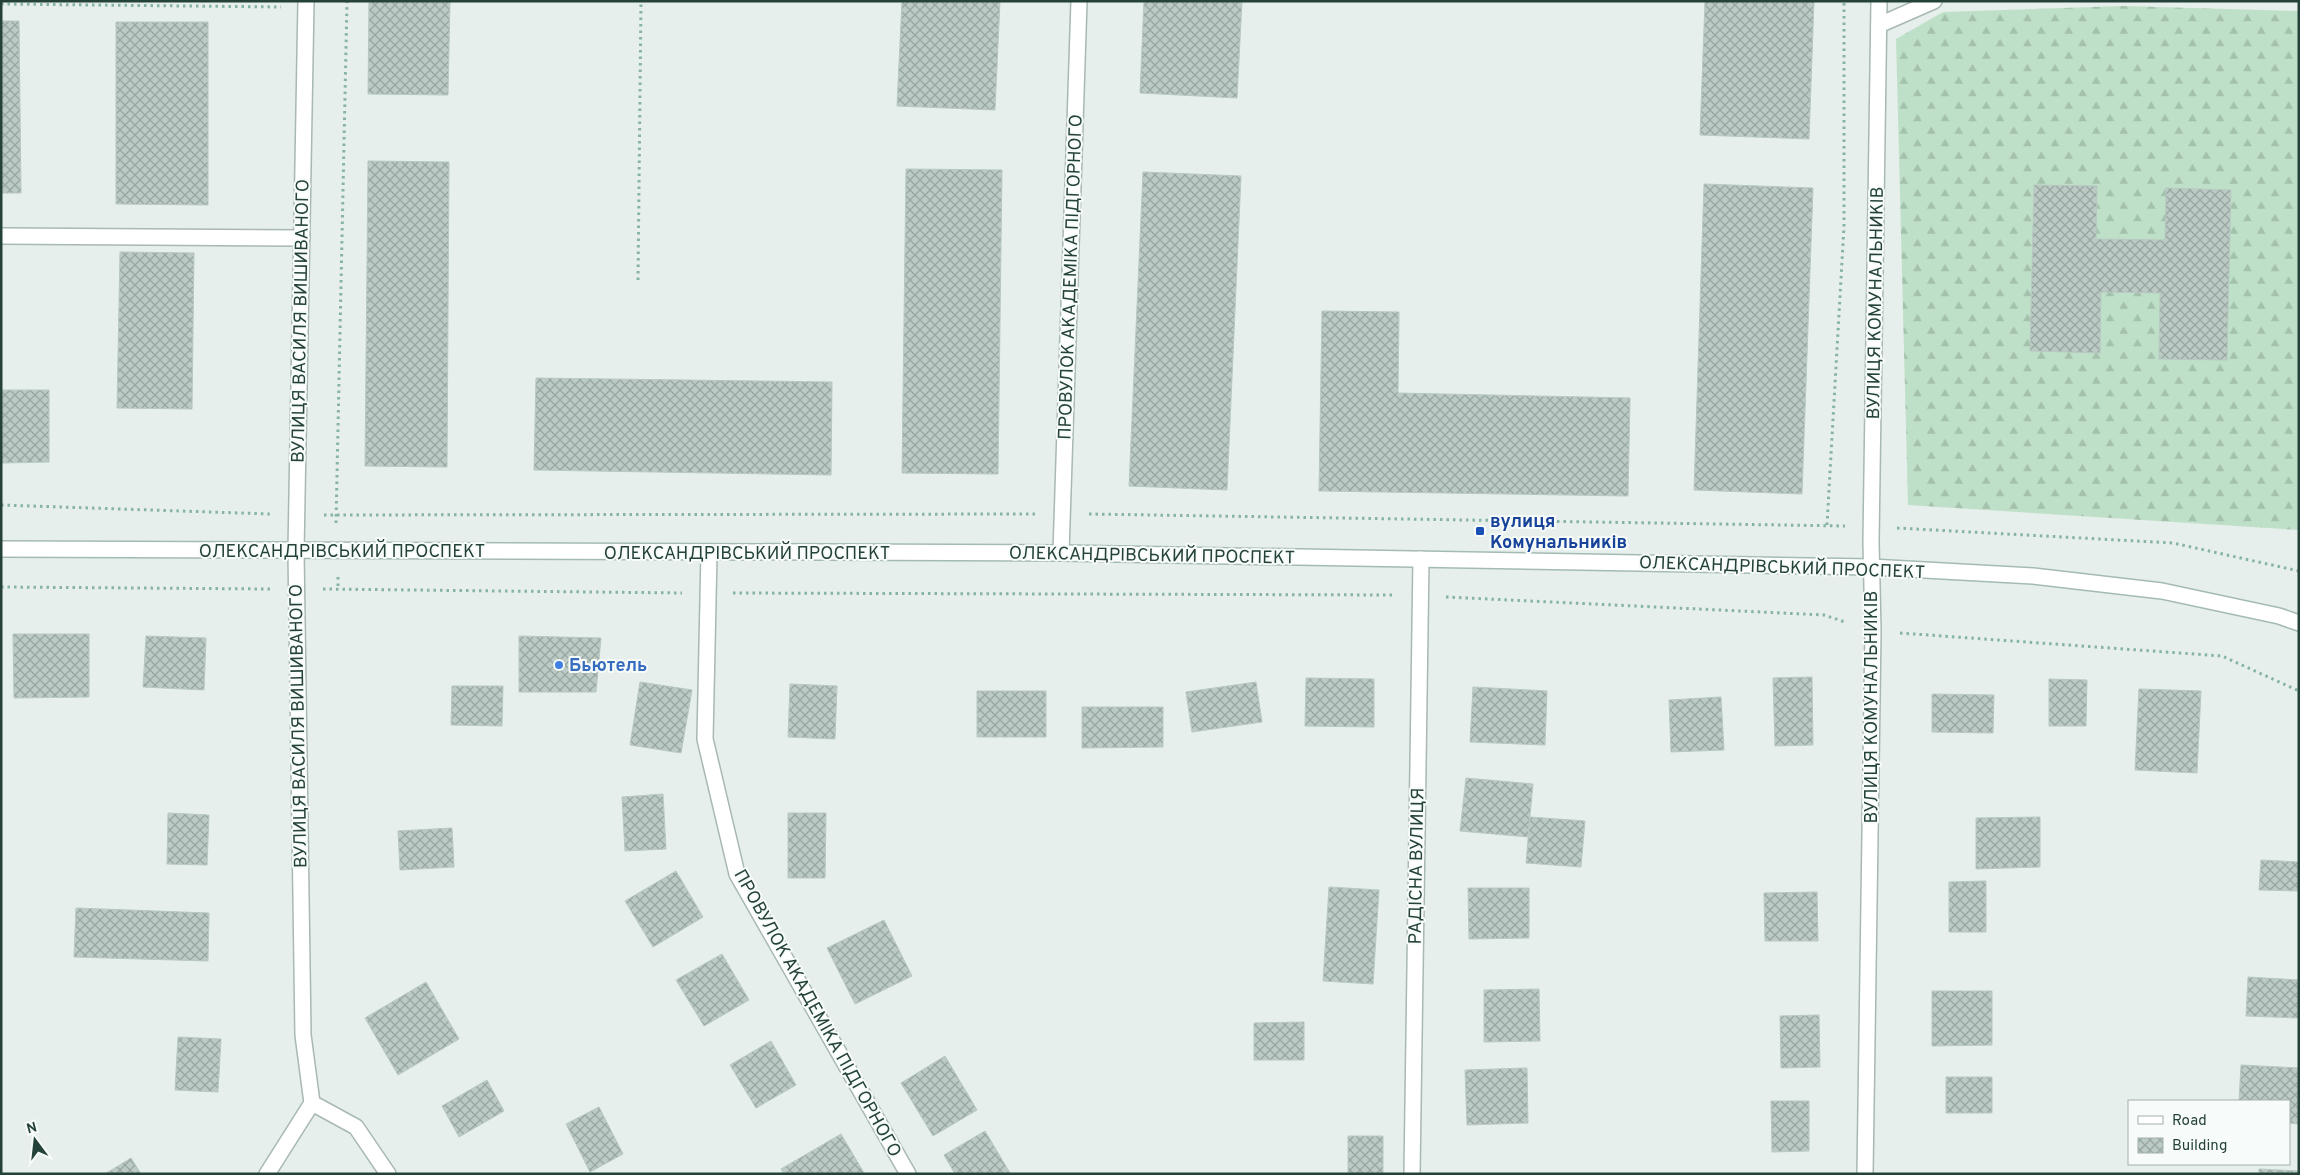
<svg xmlns="http://www.w3.org/2000/svg" width="2300" height="1175" font-family="Overpass,sans-serif">
<style>
.forest{fill:url(#forest-firs)}
.building{fill:url(#building-cross-hatch);stroke:#b8c9c2}
.lines{fill:none;stroke-linecap:round;stroke-linejoin:round}
.service-casing{stroke:#a8b8b2;stroke-width:18}
.minor-casing{stroke:#a8b8b2;stroke-width:18}
.secondary-casing{stroke:#a4bbb3;stroke-width:18}
.path{stroke:#86b3a5;stroke-width:3;stroke-dasharray:2.5 4;stroke-linecap:butt}
.service{stroke:#fff;stroke-width:15}
.minor{stroke:#fff;stroke-width:15}
.secondary{stroke:#fff;stroke-width:15}
.transit-dot{fill:#1a4fb4;stroke:#f7fbf9;stroke-width:2}
.shop-dot{fill:#3f7fe0;stroke:#f7fbf9;stroke-width:2}
.labels{text-anchor:middle;stroke-width:4;stroke-linejoin:round;paint-order:stroke}
.street-label{font-size:18px;fill:#24423a;stroke:#f7fbf9}
.transit-label{font-size:18px;font-weight:bold;fill:#164399;stroke:#f7fbf9;text-anchor:start}
.shop-label{font-size:18px;font-weight:bold;fill:#366cbe;stroke:#f7fbf9;text-anchor:start}
</style>
<defs>
<pattern id="forest-firs" width="22" height="20" patternUnits="userSpaceOnUse" patternTransform="scale(1.25)"><rect width="22" height="20" fill="#bfe0c8"/><path d="M5 1l3.5 6h-7zM16 11l3.5 6h-7z" fill="#a4c1ad"/></pattern>
<pattern id="building-cross-hatch" width="8" height="8" patternUnits="userSpaceOnUse" patternTransform="scale(1.25)"><rect width="8" height="8" fill="#bbcac4"/><path d="M0 0l8 8M0 8l8-8" fill="none" stroke="#98a6a0"/></pattern>
</defs>
<rect width="100%" height="100%" fill="#e6efeb"/>
<!-- forest -->
<path class="forest" d="M2123,6L2299,11V530L1908,505L1896,39L1943,12Z"/>
<!-- building -->
<path class="building" d="M369,1H450L448,95L368,94Z
M902,1H1000L995,110L897,106Z
M1144,1H1242L1237,98L1140,93Z
M1705,1H1814L1809,139L1700,135Z
M1,21H19L21,193H1Z
M116,22H208V205L116,204Z
M368,161L449,162L447,467L365,466Z
M906,169L1002,170L998,474L902,473Z
M1143,172L1241,176L1227,490L1129,486Z
M1704,184L1813,188L1802,494L1694,490Z
M2034,185L2097,186L2096,239L2165,240L2166,188L2231,190L2227,360L2159,359L2160,293L2101,292L2100,353L2030,351Z
M120,252L194,253L192,409L117,408Z
M1322,311L1399,312L1398,393L1630,398L1628,496L1319,491Z
M536,378L832,382L831,475L534,470Z
M1,390H49V462L1,463Z
M13,634H89V697L14,698Z
M146,636L206,638L204,690L143,687Z
M519,636L601,638L596,692H519Z
M1812,677L1813,745L1775,746L1773,678Z
M1306,678L1374,679V727L1305,726Z
M2049,679L2087,680L2086,726H2049Z
M640,682L692,690L681,753L630,745Z
M1256,682L1262,722L1192,732L1186,692Z
M790,684L837,686L835,739L788,737Z
M452,686H503L502,726L451,725Z
M1473,687L1547,691L1545,745L1470,742Z
M2139,689L2201,691L2197,773L2135,770Z
M977,691H1046V737H977Z
M1932,694L1994,695L1993,733L1932,732Z
M1721,697L1724,750L1671,752L1669,700Z
M1082,707H1163V747L1082,748Z
M1466,778L1533,784L1528,837L1460,831Z
M663,794L666,849L625,851L622,797Z
M168,813L209,815L207,865L167,864Z
M788,813H826L825,878H788Z
M1530,817L1585,821L1581,867L1526,863Z
M2040,817V867L1976,869V818Z
M452,828L454,867L400,870L398,831Z
M2261,860L2299,862V891L2259,890Z
M676,871L703,917L653,947L625,901Z
M1986,881V932H1949V882Z
M1329,887L1379,890L1373,984L1323,981Z
M1468,888H1529V938L1469,939Z
M1817,892L1818,941H1765L1764,893Z
M76,908L209,913L208,961L74,957Z
M884,920L912,976L855,1004L827,948Z
M722,954L749,1000L704,1026L676,980Z
M2248,977L2299,980L2298,1018L2246,1016Z
M426,982L459,1039L398,1075L365,1018Z
M1539,989L1540,1041L1484,1042V990Z
M1932,991H1992V1045L1932,1046Z
M1819,1015L1820,1067L1781,1068L1780,1016Z
M1304,1022V1060H1254V1023Z
M178,1037L221,1039L218,1092L175,1090Z
M771,1041L796,1085L756,1108L730,1065Z
M945,1056L977,1110L933,1136L901,1083Z
M2241,1065L2299,1068L2298,1124L2289,1123V1101H2239Z
M1527,1068L1528,1123L1467,1125L1465,1070Z
M1946,1077H1992V1113H1946Z
M487,1080L504,1111L459,1137L442,1106Z
M1771,1101H1809V1151L1772,1152Z
M599,1107L623,1154L590,1172L566,1124Z
M985,1131L1010,1173L955,1174L944,1155Z
M841,1134L864,1173L784,1174L781,1169Z
M1348,1136H1383V1174H1348Z
M131,1158L141,1174H105Z
M2259,1169L2299,1171V1174H2259Z"/>
<g class="lines">
<defs>
<path id="service" d="M1879,25L1934,1
M1,236L302,238"/>
<path id="minor" d="M306,1L296,551L303,1035L312,1103L356,1127L388,1174
M709,553L705,739L737,874L908,1174
M1061,553L1079,1
M267,1174L312,1103
M1412,1174L1421,559
M1865,1174L1873,631L1871,542L1879,1"/>
<path id="secondary" d="M1,549L1061,553L1871,567L2033,576L2162,591L2279,616L2299,623"/>
</defs>
<!-- service casing -->
<use href="#service" class="service-casing"/>
<!-- minor casing -->
<use href="#minor" class="minor-casing"/>
<!-- secondary casing -->
<use href="#secondary" class="secondary-casing"/>
<!-- path -->
<path class="path" d="M1,4L281,7
M638,280L641,1
M1,505L270,514
M1089,514L1845,526
M324,515L1035,514
M336,523L347,1
M1827,525L1844,226V1
M1897,528L2173,543L2299,571
M338,577V589
M1,587L270,589
M323,589L682,593
M733,593L1395,595
M1446,597L1824,615L1845,622
M1900,633L2222,656L2299,691"/>
<!-- service -->
<use href="#service" class="service"/>
<!-- minor -->
<use href="#minor" class="minor"/>
<!-- secondary -->
<use href="#secondary" class="secondary"/>
</g>
<!-- markers -->
<rect class="transit-dot" x="1475" y="526" width="10" height="10" rx="2.5"/>
<circle class="shop-dot" cx="559" cy="665" r="5"/>
<g class="labels">
<!-- street labels -->
<g class="street-label">
<text transform="translate(1070 277) rotate(-88)" y="6">ПРОВУЛОК АКАДЕМІКА ПІДГОРНОГО</text>
<text transform="translate(1875 303) rotate(-89)" y="6">ВУЛИЦЯ КОМУНАЛЬНИКІВ</text>
<text transform="translate(300 321) rotate(-89)" y="6">ВУЛИЦЯ ВАСИЛЯ ВИШИВАНОГО</text>
<text x="342" y="557">ОЛЕКСАНДРІВСЬКИЙ ПРОСПЕКТ</text>
<text x="747" y="559">ОЛЕКСАНДРІВСЬКИЙ ПРОСПЕКТ</text>
<text transform="translate(1152 555) rotate(1)" y="6">ОЛЕКСАНДРІВСЬКИЙ ПРОСПЕКТ</text>
<text transform="translate(1782 567) rotate(2)" y="6">ОЛЕКСАНДРІВСЬКИЙ ПРОСПЕКТ</text>
<text transform="translate(1871 707) rotate(-90)" y="6">ВУЛИЦЯ КОМУНАЛЬНИКІВ</text>
<text transform="translate(298 726) rotate(-91)" y="6">ВУЛИЦЯ ВАСИЛЯ ВИШИВАНОГО</text>
<text transform="translate(1416 866) rotate(-89)" y="6">РАДІСНА ВУЛИЦЯ</text>
<text transform="translate(818 1013) rotate(61)" y="6">ПРОВУЛОК АКАДЕМІКА ПІДГОРНОГО</text>
</g>
<!-- transit labels -->
<g class="transit-label">
<text x="1490" y="527">вулиця<tspan x="1490" dy="21">Комунальників</tspan></text>
</g>
<!-- shop labels -->
<g class="shop-label">
<text x="569" y="671">Бьютель</text>
</g>
</g>
<!-- border -->
<rect width="2300" height="1175" fill="none" stroke="#24423a" stroke-width="5"/>
<!-- legend -->
<rect x="2128" y="1100" width="162" height="65" fill="#f7fbf9" stroke="#a3b1ad"/>
<rect x="2138" y="1116" width="25" height="8" fill="#ffffff" stroke="#a3b1ad"/>
<text x="2172" y="1125" font-size="15" fill="#24423a">Road</text>
<rect x="2138" y="1138" width="25" height="15" fill="url(#building-cross-hatch)" stroke="#a3b1ad"/>
<text x="2172" y="1150" font-size="15" fill="#24423a">Building</text>
<!-- north arrow -->
<g transform="translate(35 1140) rotate(345)" stroke="#f7fbf9" stroke-width="4" paint-order="stroke">
<path d="M0-4L9 19L0 12L-9 19Z" fill="#24423a"/>
<text y="-8" font-size="14" font-weight="bold" text-anchor="middle" fill="#24423a">N</text>
</g>
</svg>
